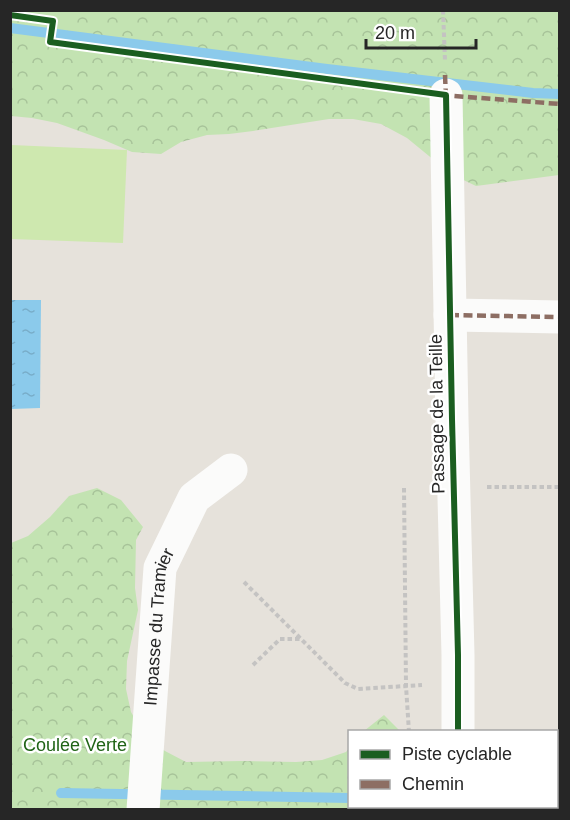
<svg xmlns="http://www.w3.org/2000/svg" width="570" height="820" font-family="Helvetica,sans-serif">
<style>
.forest{fill:url(#forest-crowns)}
.pitch{fill:#cee8af}
.water{fill:url(#water-ripples)}
.lines{fill:none;stroke-linecap:round;stroke-linejoin:round}
.stream{stroke:#8bcaeb;stroke-width:10}
.path{stroke:#c4c3c2;stroke-width:4;stroke-dasharray:4.5 3;stroke-linecap:butt}
.minor{stroke:#fbfbfa;stroke-width:33}
.quiet{stroke:#8d6e63;stroke-width:4.5;stroke-dasharray:9 4.5;stroke-linecap:butt}
.cycleway-casing{stroke:#fff;stroke-width:10}
.cycleway{stroke:#1b5e20;stroke-width:6}
.labels{text-anchor:middle;stroke-width:5;stroke-linejoin:round;paint-order:stroke}
.street-label{font-size:18px;fill:#262626;stroke:#fff}
.park-label{font-size:18px;fill:#206416;stroke:#fff}
</style>
<defs>
<pattern id="forest-crowns" width="20" height="18" patternUnits="userSpaceOnUse" patternTransform="scale(1.5)"><rect width="20" height="18" fill="#c3e3b2"/><path d="M2 6a3 3 0 1 1 6 0M12 15a3 3 0 1 1 6 0" fill="none" stroke="#a7c399"/></pattern>
<pattern id="water-ripples" width="26" height="14" patternUnits="userSpaceOnUse" patternTransform="scale(1.5)"><rect width="26" height="14" fill="#8bcaeb"/><path d="M2 4q2-2 4 0t4 0M15 11q2-2 4 0t4 0" fill="none" stroke="#78adc9"/></pattern>
</defs>
<rect width="100%" height="100%" fill="#e6e2db"/>
<!-- forest -->
<path class="forest" d="M10,11H559V175L476,186L451,174L407,138L381,124L353,119H329L253,131L229,134L207,135L181,142L161,154L132,152L104,140L57,123L32,118L11,116Z
M97,488L121,500L143,527L136,540L135,588L138,610L127,661L126,689L131,712L143,733L165,751L186,762L242,761L296,762L322,760L346,752L349,748L350,806L398,807L397,810H78C56,808 33,810 11,810V543L28,536L50,517L69,496Z
M384,715L400,731H364Z
M559,750V809H532L531,807L556,806L557,751Z"/>
<!-- pitch -->
<path class="pitch" d="M11,145L127,150L123,243L11,239Z"/>
<!-- water -->
<path class="water" d="M11,300H41L40,408L11,409Z"/>
<g class="lines">
<!-- stream -->
<path class="stream" d="M10,28L327,69L533,93L560,94
M61,793L350,798
M556,802H560"/>
<!-- path -->
<path class="path" d="M443,10L445,61
M487,487H560
M404,488L406,686L409,732
M244,582L345,683L358,689L422,685
M253,665L280,639H301"/>
<!-- minor -->
<g class="minor">
<path d="M446,95L452,419L458,655V732"/>
<path d="M450,315L560,317"/>
<path d="M510,806L512,810"/>
<path id="s1" d="M143,810L160,568L194,498L231,470"/>
<path d="M406,810L408,806"/>
</g>
<!-- quiet -->
<path class="quiet" d="M445,75L446,99
M441,95L560,104
M450,315L560,317
M510,806L512,810
M406,810L408,806"/>
<defs>
<path id="cycleway" d="M10,15L53,21L50,42L446,95L452,419L458,655V732"/>
</defs>
<!-- cycleway casing -->
<use href="#cycleway" class="cycleway-casing"/>
<!-- cycleway -->
<use href="#cycleway" class="cycleway"/>
</g>
<g class="labels">
<!-- street labels -->
<g class="street-label">
<text transform="translate(437 414) rotate(-91)" y="6">Passage de la Teille</text>
<text dy="6" stroke="none"><textPath href="#s1" startOffset="184">Impasse du Tramier</textPath></text>
</g>
<!-- park labels -->
<g class="park-label">
<text x="75" y="751">Coulée Verte</text>
</g>
</g>
<!-- border -->
<rect width="570" height="820" fill="none" stroke="#262626" stroke-width="24"/>
<!-- legend -->
<rect x="348" y="730" width="210" height="78" fill="#ffffff" stroke="#a8a8a8" stroke-width="1.5"/>
<rect x="360" y="750" width="30" height="9" fill="#1b5e20" stroke="#a8a8a8" stroke-width="1.5"/>
<text x="402" y="760" font-size="18" fill="#262626">Piste cyclable</text>
<rect x="360" y="780" width="30" height="9" fill="#8d6e63" stroke="#a8a8a8" stroke-width="1.5"/>
<text x="402" y="790" font-size="18" fill="#262626">Chemin</text>
<!-- scale -->
<path d="M366 39v9h110v-9" fill="none" stroke="#262626" stroke-width="3"/>
<text x="375" y="39" font-size="18" fill="#262626" stroke="#ffffff" stroke-width="4.5" paint-order="stroke">20 m</text>
</svg>
